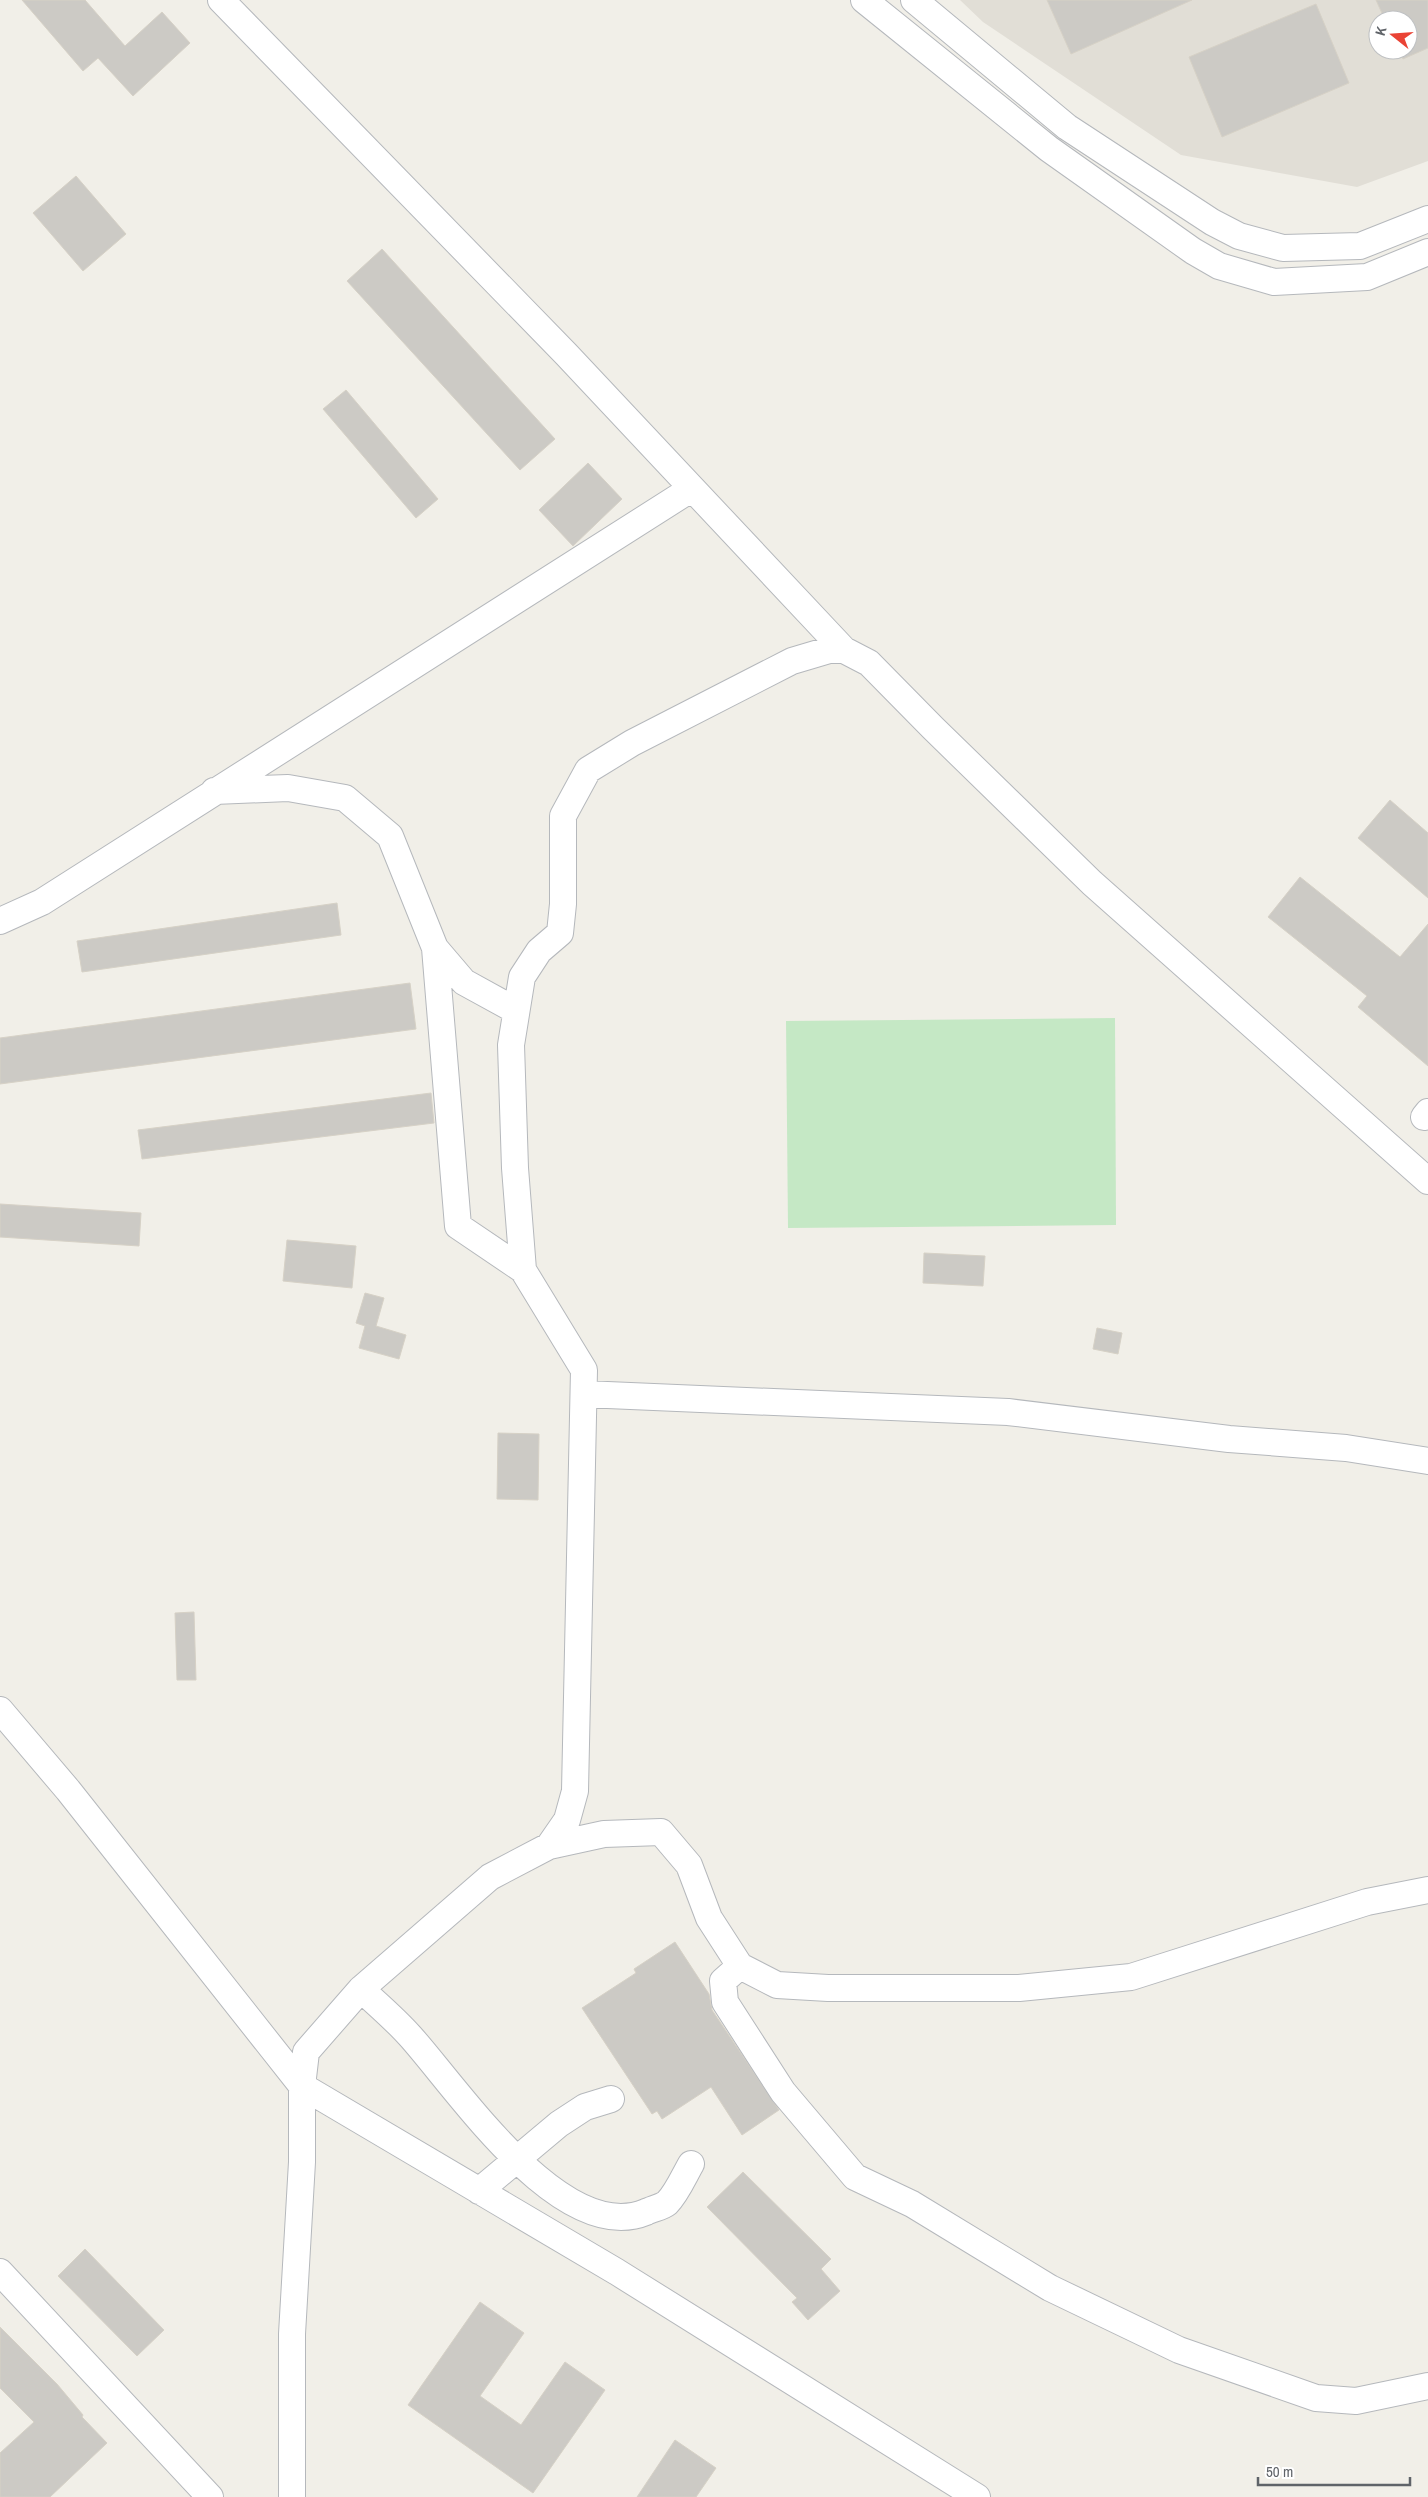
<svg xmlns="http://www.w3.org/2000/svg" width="1428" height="2497" font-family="'Archivo Narrow',sans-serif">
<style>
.education{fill:#e1ded6;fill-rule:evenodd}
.green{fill:#c5e8c5}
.building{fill:#cccac5;stroke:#d6d1c6}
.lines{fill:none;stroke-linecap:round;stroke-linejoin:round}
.minor-casing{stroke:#b5b8bc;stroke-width:28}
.minor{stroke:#fff;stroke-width:26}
</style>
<rect width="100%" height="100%" fill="#f1efe8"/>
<!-- education -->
<path class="education" d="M960,0H1428V161L1357,187L1181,155L983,22ZM1378,20H1408V50H1378Z"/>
<!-- green -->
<path class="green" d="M1115,1018L1116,1225L788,1228L786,1021Z"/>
<!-- building -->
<path class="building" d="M22,0H85L125,46L162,12L190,43L133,96L98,58L83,71Z
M1047,0H1192L1071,54Z
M1376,0H1428V48L1403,59L1399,50H1408V20H1385Z
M1316,4L1349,83L1222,137L1189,57Z
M76,176L126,234L83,271L33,213Z
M382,249L555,439L520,470L347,281Z
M346,390L438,499L416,518L323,409Z
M588,463L622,499L573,546L539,510Z
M1390,800L1428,833V898L1358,838Z
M1300,877L1400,957L1428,924V1066L1358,1007L1367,996L1268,917Z
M337,903L341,935L82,972L77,941Z
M410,983L416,1029L0,1084V1038Z
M431,1093L434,1123L142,1159L138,1130Z
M0,1204L141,1213L139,1246L0,1237Z
M287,1240L356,1246L352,1288L283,1281Z
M924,1253L985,1256L983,1286L923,1283Z
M365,1293L384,1298L376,1326L406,1335L399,1359L359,1348L365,1326L356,1323Z
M1097,1328L1122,1333L1118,1354L1093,1349Z
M498,1433L539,1434L538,1500L497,1499Z
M194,1612L196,1680H177L175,1613Z
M675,1942L709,1994L712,2010L779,2110L742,2135L711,2087L662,2119L657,2111L652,2114L582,2008L636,1973L634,1969Z
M743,2172L831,2259L821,2269L840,2291L808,2320L792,2302L797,2298L707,2207Z
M85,2249L164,2330L137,2356L58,2276Z
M480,2302L524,2333L480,2396L521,2425L565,2362L605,2390L533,2493L408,2405Z
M0,2327L57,2384L83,2415L82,2417L107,2443L50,2497H0V2453L34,2422L0,2388Z
M675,2440L716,2468L696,2497H637Z"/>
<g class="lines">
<defs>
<path id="minor" d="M221,0L566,354L844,650
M864,0L1049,149L1193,251L1219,266L1274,282L1367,277L1428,252
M914,0L1067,127L1212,222L1239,236L1283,248L1360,246L1428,219
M214,791L288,788L345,798L390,836L435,948L458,1226L523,1270
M0,921L42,902L691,489
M435,948L464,982L515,1010
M1424,1117L1428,1112
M584,1394L1008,1412L1229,1439L1346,1448L1428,1461
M0,1710L68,1790L302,2086L617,2272L977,2497
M549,1846L567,1820L575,1791L584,1370L523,1270L515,1168L511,1045L522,977L539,951L560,933L563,904V816L588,770L632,743L792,661L829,650H844L869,663L933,728L1092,883L1428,1181
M740,1966L723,1981L725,2002L783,2092L855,2177L912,2204L1050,2288L1179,2350L1316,2398L1356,2401L1428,2386
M361,1989C377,2004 395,2019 410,2036C457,2088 562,2247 646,2212C652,2209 662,2207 667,2203C677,2193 684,2176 691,2164
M479,2191L559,2124L585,2107L611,2099
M0,2272L210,2497
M292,2497V2334L302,2162V2086L306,2052L361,1989L490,1877L549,1846L604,1834L661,1832L689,1865L709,1918L740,1966L777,1985L828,1988H1019L1131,1977L1367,1902L1428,1890"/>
</defs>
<!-- minor casing -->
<use href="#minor" class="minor-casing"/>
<!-- minor -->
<use href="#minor" class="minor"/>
</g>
<!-- north arrow -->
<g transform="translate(1393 35) rotate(287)"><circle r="24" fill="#ffffff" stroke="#bfc1c3"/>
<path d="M0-4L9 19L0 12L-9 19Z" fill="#ea4335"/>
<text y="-8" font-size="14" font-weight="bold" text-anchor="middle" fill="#5f6368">K</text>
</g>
<!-- scale -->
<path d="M1258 2477v8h152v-8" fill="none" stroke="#5f6368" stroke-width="2.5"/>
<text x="1266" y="2477" font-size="15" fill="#5f6368" stroke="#ffffff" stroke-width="4" paint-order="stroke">50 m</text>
</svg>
